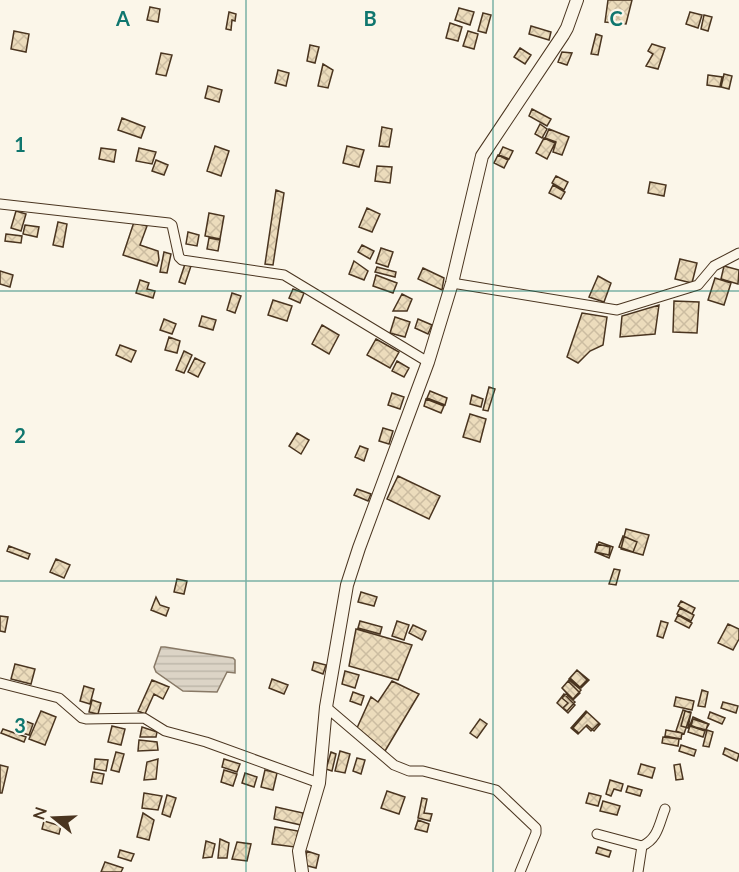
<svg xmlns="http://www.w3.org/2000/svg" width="739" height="872" font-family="Lato,sans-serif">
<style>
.water{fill:url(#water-rules);stroke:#887966;stroke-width:1.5}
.building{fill:url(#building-cross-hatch);stroke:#4a3520;stroke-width:1.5}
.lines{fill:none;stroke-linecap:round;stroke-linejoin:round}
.street-casing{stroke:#4a3520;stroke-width:11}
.secondary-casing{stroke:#4a3520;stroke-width:14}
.street{stroke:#fbf6e9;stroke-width:9}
.secondary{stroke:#fbf6e9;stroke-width:12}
.grid{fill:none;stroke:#0f766e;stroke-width:1.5;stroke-opacity:0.55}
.grid-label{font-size:20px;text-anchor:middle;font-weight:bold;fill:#0f766e;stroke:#fbf6e9;stroke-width:4.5;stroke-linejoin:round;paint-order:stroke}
</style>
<defs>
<pattern id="water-rules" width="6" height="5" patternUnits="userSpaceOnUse" patternTransform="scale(1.5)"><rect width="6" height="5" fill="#dcd4c6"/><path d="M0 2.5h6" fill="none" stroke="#beb7aa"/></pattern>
<pattern id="building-cross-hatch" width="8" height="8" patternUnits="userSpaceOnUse" patternTransform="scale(1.5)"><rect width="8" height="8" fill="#ecdcbc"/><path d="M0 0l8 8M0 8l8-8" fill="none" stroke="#ccbda1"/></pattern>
</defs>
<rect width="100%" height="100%" fill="#fbf6e9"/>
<!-- water -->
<path class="water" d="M161,647H165L233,658L235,660V673L227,672L217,692L183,691L156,672L154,667Z"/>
<!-- building -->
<path class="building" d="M608,0H632L626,24L605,22Z
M150,7L160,9L158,22L147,20Z
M459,8L474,12L470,25L455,20Z
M229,12L236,14L235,21L232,20L231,30L226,29Z
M690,12L702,15L698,28L686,24Z
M483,13L491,15L486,33L478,31Z
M704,15L712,17L708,31L701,29Z
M450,23L462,27L458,41L446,38Z
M531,26L551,32L549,40L529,34Z
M14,31L29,34L26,52L11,49Z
M468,31L478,34L474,49L463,46Z
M596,34L602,36L598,55L591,54Z
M652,44L665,48L658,69L646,66L653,54L648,51Z
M310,45L319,47L315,63L307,61Z
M520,48L531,55L525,64L514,57Z
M562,52L572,53L567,65L558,62Z
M161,53L172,55L166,76L156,74Z
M323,64L333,70L328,88L318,86Z
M278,70L289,73L286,86L275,83Z
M724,74L732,76L729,89L721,87Z
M708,75L722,77L720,87L707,85Z
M208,86L222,90L219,102L205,98Z
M532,109L551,119L547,126L529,116Z
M122,118L145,127L141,138L118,130Z
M540,124L547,129L542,138L535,134Z
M382,127L392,129L389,147L379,146Z
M549,129L569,137L562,155L553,152L556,142L545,138Z
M544,138L555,143L547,159L536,153Z
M215,146L229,151L221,176L207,171Z
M347,146L364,150L359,167L343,163Z
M503,147L513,151L509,159L499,155Z
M101,148L116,150L114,162L99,159Z
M139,148L156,152L152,164L136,161Z
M498,155L508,160L504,168L494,163Z
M156,160L168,165L164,175L152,171Z
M377,166L392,167L390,183L375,181Z
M556,176L568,182L564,190L552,183Z
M650,182L666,185L664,196L648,193Z
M553,185L565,192L561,199L549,193Z
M276,190L284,193L273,265L265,264Z
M367,208L380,214L372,232L359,227Z
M16,211L26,214L21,231L11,228Z
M209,213L224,216L220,239L205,236Z
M58,222L67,224L63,247L53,245Z
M134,222L147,226L140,245L158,251L159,260L157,266L123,255Z
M25,225L39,227L37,237L23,234Z
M188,232L199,235L197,246L186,244Z
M6,234L22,236L21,243L5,241Z
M209,238L220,240L218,251L207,249Z
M362,245L374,251L370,259L358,252Z
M381,248L393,252L388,267L376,263Z
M164,252L171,254L167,273L160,272Z
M680,259L697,263L692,283L675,279Z
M354,261L368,271L364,280L349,274Z
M185,264L191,266L185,284L179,282Z
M724,266L739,270L738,284L721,279Z
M377,267L396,272L395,277L375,272Z
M423,268L444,278L442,290L418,279Z
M0,271L13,275L10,287L0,284Z
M376,275L397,283L393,293L373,286Z
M598,276L611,283L604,302L589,297Z
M715,278L731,283L724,305L708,300Z
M140,280L149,283L147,289L155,291L153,298L136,293Z
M293,289L304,293L300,303L289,298Z
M232,293L241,296L235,313L227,310Z
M402,294L412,299L407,311H393Z
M273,300L292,306L287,321L268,315Z
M674,301L699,302L697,333L673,332Z
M659,305L655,334L620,337L622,316Z
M582,313L607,317L603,345L590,351L578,363L567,357Z
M202,316L216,320L213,330L199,326Z
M395,317L410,322L405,337L390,333Z
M164,319L176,324L172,334L160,330Z
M418,319L432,325L428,334L415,328Z
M322,325L339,335L329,354L312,344Z
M169,337L180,341L177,353L165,350Z
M376,339L399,352L390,368L367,355Z
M120,345L136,351L131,362L116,355Z
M184,351L192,355L184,373L176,370Z
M195,358L205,363L198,377L188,372Z
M397,361L409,368L404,377L392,371Z
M489,387L495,389L488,411L483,410Z
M430,391L447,398L445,405L427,398Z
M392,393L404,397L400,409L388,405Z
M472,395L483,399L481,407L470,404Z
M426,399L444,406L441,413L424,406Z
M470,414L486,419L480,442L463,437Z
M383,428L393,431L389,444L379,441Z
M297,433L309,440L301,454L289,446Z
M360,446L368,449L364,461L355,457Z
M398,476L440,496L429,519L387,499Z
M357,489L371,494L368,501L354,495Z
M626,529L649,535L643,555L621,549Z
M623,536L637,542L633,552L619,547Z
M599,542L613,547L609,558L595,552Z
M597,544L610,547L609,555L595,552Z
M9,546L30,554L28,559L7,551Z
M56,559L70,565L64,578L50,572Z
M614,569L620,570L616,585L609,584Z
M177,579L187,581L184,594L174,592Z
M361,592L377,597L374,606L358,602Z
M156,597L160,605L169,608L166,616L151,610Z
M681,601L695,608L692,614L678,606Z
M680,608L694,615L691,621L677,614Z
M678,615L692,623L689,628L675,621Z
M0,616L8,617L5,632L0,631Z
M360,621L382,627L380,634L358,628Z
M397,621L409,625L404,640L392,636Z
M661,621L668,623L663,638L657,636Z
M728,624L739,629V639L733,650L718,643Z
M413,625L426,631L422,640L409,633Z
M356,629L412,645L398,680L349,666Z
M314,662L326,665L323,674L312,670Z
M15,664L35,669L31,684L11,679Z
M577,670L589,680L581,688L570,678Z
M577,670L587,680L579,688L569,679Z
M345,671L359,675L355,688L342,684Z
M272,679L288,685L284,694L269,688Z
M152,680L169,687L163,699L154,694L145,714L138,711Z
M569,680L581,690L573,699L562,688Z
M392,681L419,694L385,751L357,728L371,697L378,702Z
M568,681L580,693L573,700L562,688Z
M84,686L94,689L90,704L80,701Z
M702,690L708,692L705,707L698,706Z
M353,692L364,696L361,705L350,701Z
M564,694L575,705L568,713L557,703Z
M566,694L575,702L567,711L563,708L568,703L562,698Z
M676,697L694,701L692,710L674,706Z
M92,700L101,703L98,714L89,712Z
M723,702L738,706L736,713L721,708Z
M683,710L691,713L684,734L676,731Z
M41,711L56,717L45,745L29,739Z
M586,711L599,723L591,731L586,726L578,734L571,728Z
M685,711L691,712L688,728L681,726Z
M587,712L600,724L594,731L587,725L579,733L573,728Z
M710,712L725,718L722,724L708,718Z
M693,717L709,724L705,731L690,725Z
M20,719L33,724L29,735L16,731Z
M480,719L487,724L477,738L470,733Z
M693,719L708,724L706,730L691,726Z
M112,726L125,729L121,745L108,742Z
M690,726L705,731L703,737L688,732Z
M142,727L157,732L156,737H140Z
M3,729L26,737L24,742L1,733Z
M666,730L682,733L681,739L665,736Z
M707,730L713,732L709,747L703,746Z
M663,737L679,739L678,746L662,743Z
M139,740L157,742L158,750L138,751Z
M681,745L696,750L694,756L679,751Z
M725,748L739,754L737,761L723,754Z
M340,751L350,754L345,773L335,771Z
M116,752L124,754L119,772L111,770Z
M331,752L336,754L332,771L326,769Z
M357,758L365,760L361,774L353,771Z
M95,759L108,760L106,771L94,769Z
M158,759L156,779L144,780L147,762Z
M224,759L240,764L237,772L222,767Z
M641,764L655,768L652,778L638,774Z
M680,764L683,779L676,780L674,765Z
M0,765L8,767L2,793H0Z
M224,770L237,774L233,786L221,782Z
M265,770L277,773L273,790L261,787Z
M93,772L104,774L102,784L91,782Z
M245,773L257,777L254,787L242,783Z
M610,780L623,784L621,791L614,789L611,796L606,794Z
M628,786L642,790L640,796L626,792Z
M387,791L405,797L399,814L381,808Z
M144,793L162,796L158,810L142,808Z
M589,793L601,796L598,806L586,803Z
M167,795L176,798L170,817L162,814Z
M422,798L427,799L424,813L432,814L430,821L418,818Z
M603,801L620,806L617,815L600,811Z
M276,807L303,813L301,825L274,819Z
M143,813L154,820L149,840L137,837Z
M418,820L429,824L427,832L415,829Z
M44,821L61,826L59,834L42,829Z
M275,827L298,831L295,847L272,844Z
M220,839L229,843L227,858H218Z
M206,841L215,844L212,857L203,858Z
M237,842L251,844L247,861L232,859Z
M598,847L611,851L609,857L596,853Z
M120,850L134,854L131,861L118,857Z
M307,851L319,855L316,868L304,865Z
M105,862L123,868L121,872H101Z"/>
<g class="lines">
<defs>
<path id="street" d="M0,204L169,223L172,225L179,257L182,260L284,275L428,362
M452,283L617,310L698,285L714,266L739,253
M0,683L59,698L82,718L86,719L144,718L165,731L206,742L319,783
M326,707L394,765L409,771H423L496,790L536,828V833L520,872
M597,834L642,846C658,839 659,824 665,809
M638,872L642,846"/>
<path id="secondary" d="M302,872L299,851L319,783L326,707L347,585L359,548L428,362L452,283L482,156L563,35L567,28L577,0"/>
</defs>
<!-- street casing -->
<use href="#street" class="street-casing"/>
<!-- secondary casing -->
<use href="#secondary" class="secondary-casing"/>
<!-- street -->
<use href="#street" class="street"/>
<!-- secondary -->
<use href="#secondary" class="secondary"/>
</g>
<!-- grid -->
<path class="grid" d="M246,0V872M493,0V872M0,291H739M0,581H739"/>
<g class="grid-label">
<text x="123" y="26">A</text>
<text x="370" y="26">B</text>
<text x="616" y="26">C</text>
<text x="20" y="152">1</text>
<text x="20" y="443">2</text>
<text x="20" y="733">3</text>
</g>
<!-- north arrow -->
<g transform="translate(54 818) rotate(288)" stroke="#fbf6e9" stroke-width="4.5" paint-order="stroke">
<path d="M0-4.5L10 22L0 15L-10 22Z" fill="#4a3520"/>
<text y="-9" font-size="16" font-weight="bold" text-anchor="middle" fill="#4a3520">N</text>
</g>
</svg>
